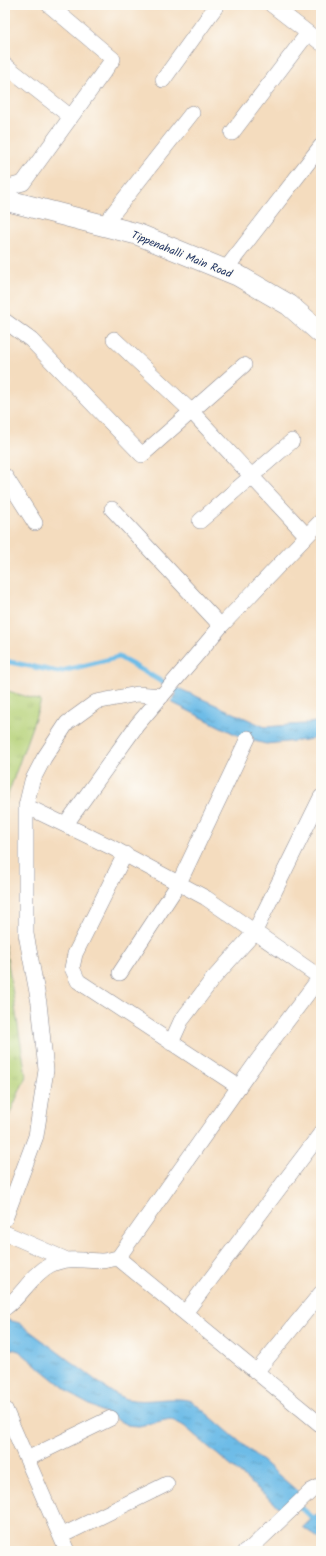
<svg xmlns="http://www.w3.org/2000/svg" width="326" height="1556" font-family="Kalam,sans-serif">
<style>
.grass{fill:url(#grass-tufts);stroke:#68806a}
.water{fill:url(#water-ripples);stroke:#4476a2}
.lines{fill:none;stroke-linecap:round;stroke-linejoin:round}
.stream{stroke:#6dbce7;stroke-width:5}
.street-casing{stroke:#88868e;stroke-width:16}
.secondary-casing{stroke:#88868e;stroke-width:22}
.street{stroke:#fff;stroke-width:15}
.secondary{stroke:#fff;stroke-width:21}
.labels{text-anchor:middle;stroke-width:3;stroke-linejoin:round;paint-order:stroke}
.street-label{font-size:11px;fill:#1b2f5e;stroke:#fdfcf7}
</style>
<defs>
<pattern id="grass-tufts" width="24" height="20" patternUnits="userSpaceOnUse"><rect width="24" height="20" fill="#b5d177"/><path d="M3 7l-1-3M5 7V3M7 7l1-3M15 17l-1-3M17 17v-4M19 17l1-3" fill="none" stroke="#9bb469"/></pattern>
<pattern id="water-ripples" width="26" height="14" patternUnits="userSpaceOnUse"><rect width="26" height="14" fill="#6dbce7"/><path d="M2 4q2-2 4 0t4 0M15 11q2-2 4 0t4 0" fill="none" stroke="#5999be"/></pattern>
</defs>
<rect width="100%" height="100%" fill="#fdfcf7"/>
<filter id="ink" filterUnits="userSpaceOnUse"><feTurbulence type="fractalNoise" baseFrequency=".025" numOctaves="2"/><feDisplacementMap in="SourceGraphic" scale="8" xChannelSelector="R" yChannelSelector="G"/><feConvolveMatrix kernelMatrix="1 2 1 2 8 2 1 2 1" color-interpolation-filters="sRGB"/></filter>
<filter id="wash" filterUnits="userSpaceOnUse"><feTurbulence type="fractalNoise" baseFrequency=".012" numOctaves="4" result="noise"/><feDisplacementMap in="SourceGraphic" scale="16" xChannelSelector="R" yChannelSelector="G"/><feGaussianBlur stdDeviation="0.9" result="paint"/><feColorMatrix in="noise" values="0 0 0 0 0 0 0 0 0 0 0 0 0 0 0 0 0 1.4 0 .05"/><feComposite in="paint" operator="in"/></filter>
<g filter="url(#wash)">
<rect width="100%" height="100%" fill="#f4dcbe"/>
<!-- grass -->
<path class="grass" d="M5,690L41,701L5,803Z
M5,944L26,1076L5,1125Z"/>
<!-- water -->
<path class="water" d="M180,689L265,727L304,724L321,721V736L306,740L266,744L243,738L171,702Z
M5,1319L19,1323L110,1391C115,1393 121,1397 127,1399C147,1404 170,1395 192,1401L302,1495L285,1512L184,1426L170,1419L139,1426L127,1425L77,1398L19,1351L5,1347Z
M317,1514H321V1540L303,1527Z"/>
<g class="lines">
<!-- stream -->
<path class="stream" d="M5,661L58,672L119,657L183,694
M299,1506L318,1522H321"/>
</g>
</g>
<g filter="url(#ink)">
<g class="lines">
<defs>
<path id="street" d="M272,5L321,43
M5,65L71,117
M163,80L217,5
M232,133L308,33
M5,188L23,183L113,59L49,5
M103,226L192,113
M225,270L321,146
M5,321L31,340L142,455L244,365
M114,339L192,412L307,536
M5,476L35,523
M112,509L221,626
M200,521L292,441
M162,696L137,694L96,702L67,723L44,758L32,781L26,806L111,847L206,898L321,978
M66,824L137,725L221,626L321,521
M125,854L75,954L72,968L78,981L239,1087
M120,973L179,883L248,738
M171,1043L181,1021L212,980L254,933L321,797
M5,1219L36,1136L46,1070L39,1003L26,934V806
M5,1233L67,1260
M118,1258L321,1425
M5,1308C22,1296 31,1275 50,1265C66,1257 83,1260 100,1261C106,1261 112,1259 118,1258L257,1061L321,976
M185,1313L321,1133
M256,1372L321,1293
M5,1409L67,1551
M27,1459L111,1418
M61,1536L167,1484
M245,1551L250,1549L311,1491L321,1486"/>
<path id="secondary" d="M5,200L137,234L237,275L289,305L321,333"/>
</defs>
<!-- street casing -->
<use href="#street" class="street-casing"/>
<!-- secondary casing -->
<use href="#secondary" class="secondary-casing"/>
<!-- street -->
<use href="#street" class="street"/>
<!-- secondary -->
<use href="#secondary" class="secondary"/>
</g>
</g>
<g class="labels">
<!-- street labels -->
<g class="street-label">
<text transform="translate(182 254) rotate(22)" y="4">Tippenahalli Main Road</text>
</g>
</g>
<!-- margin -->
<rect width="326" height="1556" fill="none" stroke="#fdfcf7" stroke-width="20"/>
</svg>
